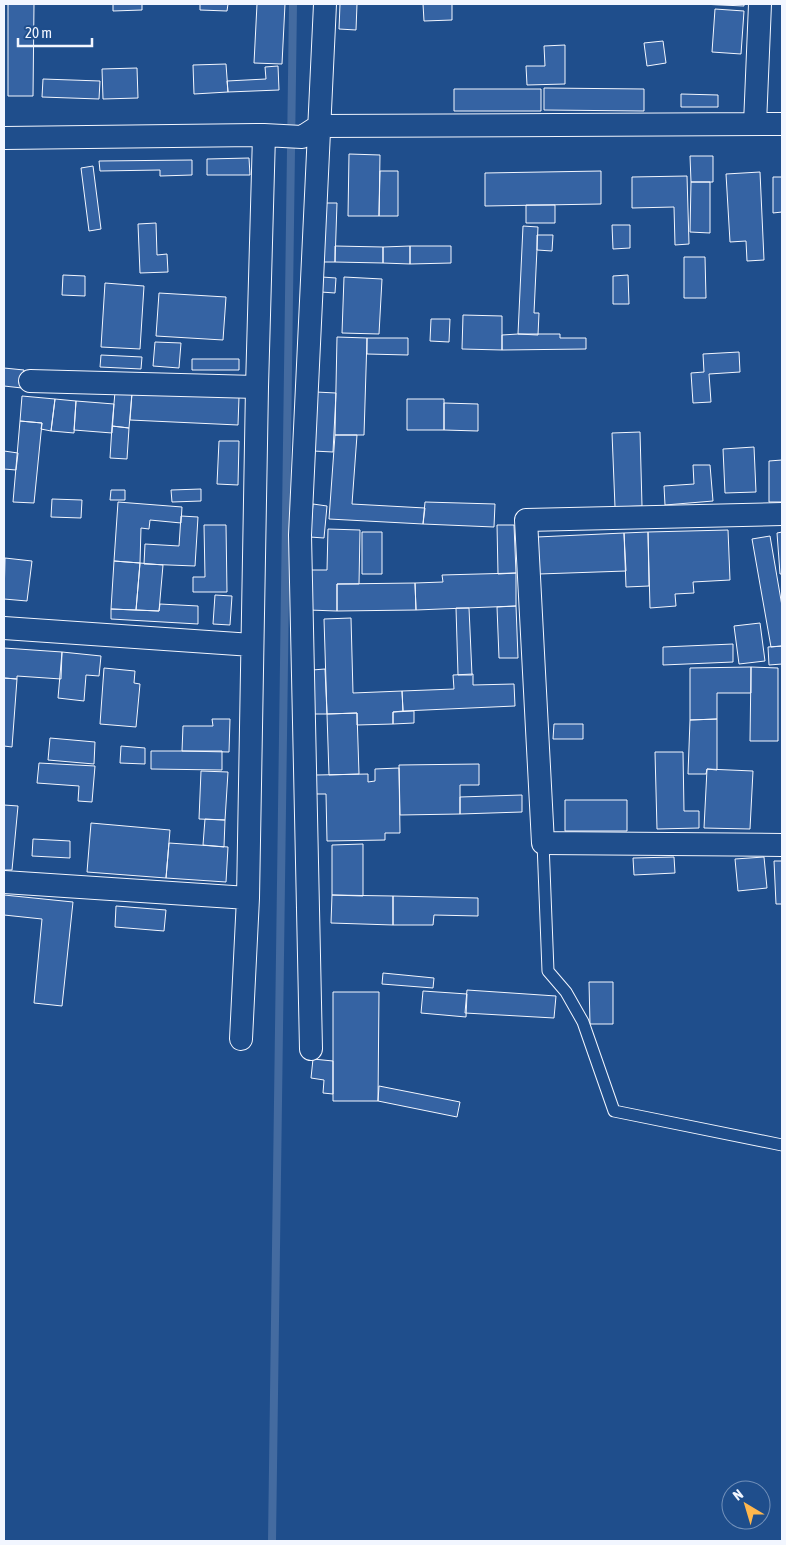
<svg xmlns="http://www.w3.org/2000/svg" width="786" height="1545" font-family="'Asap Condensed',sans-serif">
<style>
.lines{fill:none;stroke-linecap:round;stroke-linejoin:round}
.stream{stroke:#446ba0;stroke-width:8}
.building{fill:#3563a3;stroke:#f2f6ff}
.lane-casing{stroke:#f2f6ff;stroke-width:13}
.street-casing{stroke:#f2f6ff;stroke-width:24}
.lane{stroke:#1f4e8c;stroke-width:11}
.street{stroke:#1f4e8c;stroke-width:22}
</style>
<rect width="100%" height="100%" fill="#1f4e8c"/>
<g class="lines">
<!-- stream -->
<path class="stream" d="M272,1541L293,4"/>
</g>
<!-- building -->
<path class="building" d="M8,4H34L33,96H8Z
M113,4H142V10L113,11Z
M200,4H228L227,11L200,10Z
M257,4H285L282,64L254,63Z
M340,4H357L356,30L339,29Z
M423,4H452V20L424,21Z
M700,4H744V6Z
M715,9L744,11L741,54L712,52Z
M663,41L666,63L647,66L644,43Z
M565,45V84L527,85L526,66H545L544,46Z
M226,64L228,92L194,94L193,65Z
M278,66L279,90L228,92L227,81L266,79L265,67Z
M137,68L138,98L103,99L102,69Z
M43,79L100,81L99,99L42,97Z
M544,88L644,89V111L544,110Z
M454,89H541V111H454Z
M681,94L718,95V107H681Z
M349,154L380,155L379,216H348Z
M690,156H713V182H691Z
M249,158L250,175H207V159Z
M192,160V175L160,176V170L100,171L99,161Z
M93,166L101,229L89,231L81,168Z
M380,171H398V216H379Z
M601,171V204L485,206V173Z
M760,172L764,260L747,261L746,241L730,242L726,174Z
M687,176L689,244L675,245L674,207L632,208V177Z
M773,177H782V212L773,213Z
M691,182H710V233L690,232Z
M323,203H337L335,262H320Z
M526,205H555V223H526Z
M156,223L157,255L167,254L168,272L140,273L138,224Z
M612,225H630V248L613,249Z
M523,226L538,227L534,313H539L538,335L518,334Z
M537,235H553L552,251L537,250Z
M335,246L383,247V263L335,262Z
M410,246V264L383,263V247Z
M410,246H451V263L410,264Z
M684,257H705L706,298H684Z
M63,275L85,276V296L62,295Z
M628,275L629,304H613V276Z
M322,277L336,278L335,293L321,292Z
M344,277L382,279L379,334L342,333Z
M105,283L144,286L140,349L101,347Z
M159,293L226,297L223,340L156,336Z
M463,315L502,316V350L462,349Z
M431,319H450L449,342L430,341Z
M518,334H560V338H586V349L502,350V335Z
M337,337L367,338L364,435H335Z
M367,338H408V355L367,354Z
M155,342L181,343L179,368L153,366Z
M739,352L740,372L709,374L711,402L693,403L691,373L704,372L703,354Z
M101,355L142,357L141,369L100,367Z
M192,359H239V370H192Z
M4,368L24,370L22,388L4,386Z
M115,392L132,393L129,428L112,426Z
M316,392L336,393L333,452L313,451Z
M132,393L239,397L238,425L130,420Z
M22,396L55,399L51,431L41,429L42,423L20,421Z
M55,399L76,401L74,433L51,431Z
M407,399H444V430H407Z
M76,401L114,404L112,433L74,430Z
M444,403L478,404V431L444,430Z
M20,421L42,423L34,503L13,502Z
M112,426L129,428L127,459L110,458Z
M640,432L642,506L615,507L612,433Z
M335,435H357L352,504L425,508L423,524L329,519Z
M219,441H239L238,485L217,484Z
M754,447L756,492L725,493L723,449Z
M4,451L18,453L16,470L4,469Z
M782,460V502H769V461Z
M693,465H710L713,501L665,505L664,486L694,484Z
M201,489V501L172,502L171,490Z
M111,490H125V500H110Z
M52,499L82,500L81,518L51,517Z
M118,502L182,507L181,523L150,520L149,529L141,528L140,563L114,561Z
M425,502L495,504L494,527L423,524Z
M313,504L327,506L324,538L310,537Z
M181,516L198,517L195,566L144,564L145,544L179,546Z
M204,525H226L227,592H193V577H205Z
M497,525H514L516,573L498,574Z
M328,529L360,530L359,584H337V611L308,610L309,570H327Z
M728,530L730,580L693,582L694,593L675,594L676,606L650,608L648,532Z
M362,532H382V574H362Z
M648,532L649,586L626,587L624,533Z
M782,532V574H780L777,533Z
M624,533L626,571L539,574L537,537Z
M770,536L782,606V646L771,647L752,539Z
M5,558L32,561L27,601L4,599Z
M114,561L140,563L136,610L111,609Z
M140,563L163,565L159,611L136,610Z
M516,573V606L416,610L415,583L443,582L442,575Z
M415,583L416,610L337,611V584Z
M215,595L232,596L230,625L213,624Z
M160,604L198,606V624L111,619V609L159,611Z
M516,606L518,658H499L497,607Z
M456,608H469L472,675H458Z
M351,618L353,693L402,691L403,711L393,712V724L357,725V713L327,714L324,619Z
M760,623L765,661L739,664L734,626Z
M733,644V662L663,665V647Z
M782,646V664L769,665L768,647Z
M4,648L62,652L61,679L17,676V679L4,678Z
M62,652L101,656L99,676L86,675L84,701L58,698Z
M751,667V693H717V719L690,720V668Z
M751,667L778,668V741H750Z
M104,668L135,671L134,683L140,684L136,727L100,724Z
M325,669L327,714H312V670Z
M473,674V685L514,684L515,706L403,711L402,691L454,689L453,675Z
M4,678L17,679L12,747L4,746Z
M414,711V723L393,724V712Z
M357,713L359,774L329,775L327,714Z
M212,719H230L229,752L182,751L183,726H213Z
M717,719V770L707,769L706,774H688L690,720Z
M554,724H583V739H553Z
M50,738L95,742L94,764L48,760Z
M121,746L145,748V764L120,763Z
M151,751H222V770L151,769Z
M655,752H683L684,811H699V828L657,829Z
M39,763L95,766L92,802L78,801L79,786L37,783Z
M479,764V785H460V814L400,815L399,765Z
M399,768L400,833H385V840L327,841L326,794H316V775L368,774V782L375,781V769Z
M707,769L753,771L750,829L704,828Z
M201,771L228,772L225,820L199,819Z
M522,795V812L460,814V797Z
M565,800H627V831H565Z
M4,805L18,806L12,870H4Z
M205,819L225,820L224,847L203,845Z
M91,823L170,830L166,878L87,872Z
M33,839L70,841V858L32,856Z
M169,843L228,847L226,882L166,878Z
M363,844V896L332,895V845Z
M674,857L675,873L634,875L633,858Z
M764,857L767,888L738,891L735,859Z
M774,861H782V904H776Z
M4,895L73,902L62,1006L34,1003L42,919L4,915Z
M332,895L393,896V925L331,923Z
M393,896L478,898V916L434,915L433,925H393Z
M116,906L166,910L164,931L115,927Z
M383,973L434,978L433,988L382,984Z
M589,982H613V1024H590Z
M467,990L556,996L554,1018L465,1013Z
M423,991L467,994L466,1017L421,1013Z
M333,992H379L378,1101H333Z
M313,1059L333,1061V1094L323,1093L324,1080L311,1078Z
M379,1086L460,1102L457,1117L378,1101Z"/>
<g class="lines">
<defs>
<path id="lane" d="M543,843L548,971L566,992L583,1022L614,1111L782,1145"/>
<path id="street" d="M755,124L760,4
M4,138L264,135L302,137L319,126L782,124
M30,381L257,387
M782,514L526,520L543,843L782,845
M4,628L252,645
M4,882L248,898
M241,1039L248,898L257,387L264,135
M311,1049L300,535L325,4"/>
</defs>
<!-- lane casing -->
<use href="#lane" class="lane-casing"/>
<!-- street casing -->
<use href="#street" class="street-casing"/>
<!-- lane -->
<use href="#lane" class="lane"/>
<!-- street -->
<use href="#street" class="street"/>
</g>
<!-- border -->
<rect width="786" height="1545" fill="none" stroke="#f2f6ff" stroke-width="10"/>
<!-- north arrow -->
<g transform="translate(746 1505) rotate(322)"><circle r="24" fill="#1f4e8c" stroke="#7391ba"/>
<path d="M0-4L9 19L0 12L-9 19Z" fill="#ffb74d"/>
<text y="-8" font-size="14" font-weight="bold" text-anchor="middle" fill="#f2f6ff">N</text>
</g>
<!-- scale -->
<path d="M18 38v8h74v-8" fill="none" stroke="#f2f6ff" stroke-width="2.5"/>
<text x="25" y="38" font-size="15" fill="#f2f6ff" stroke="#1f4e8c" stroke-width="4" paint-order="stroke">20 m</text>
</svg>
